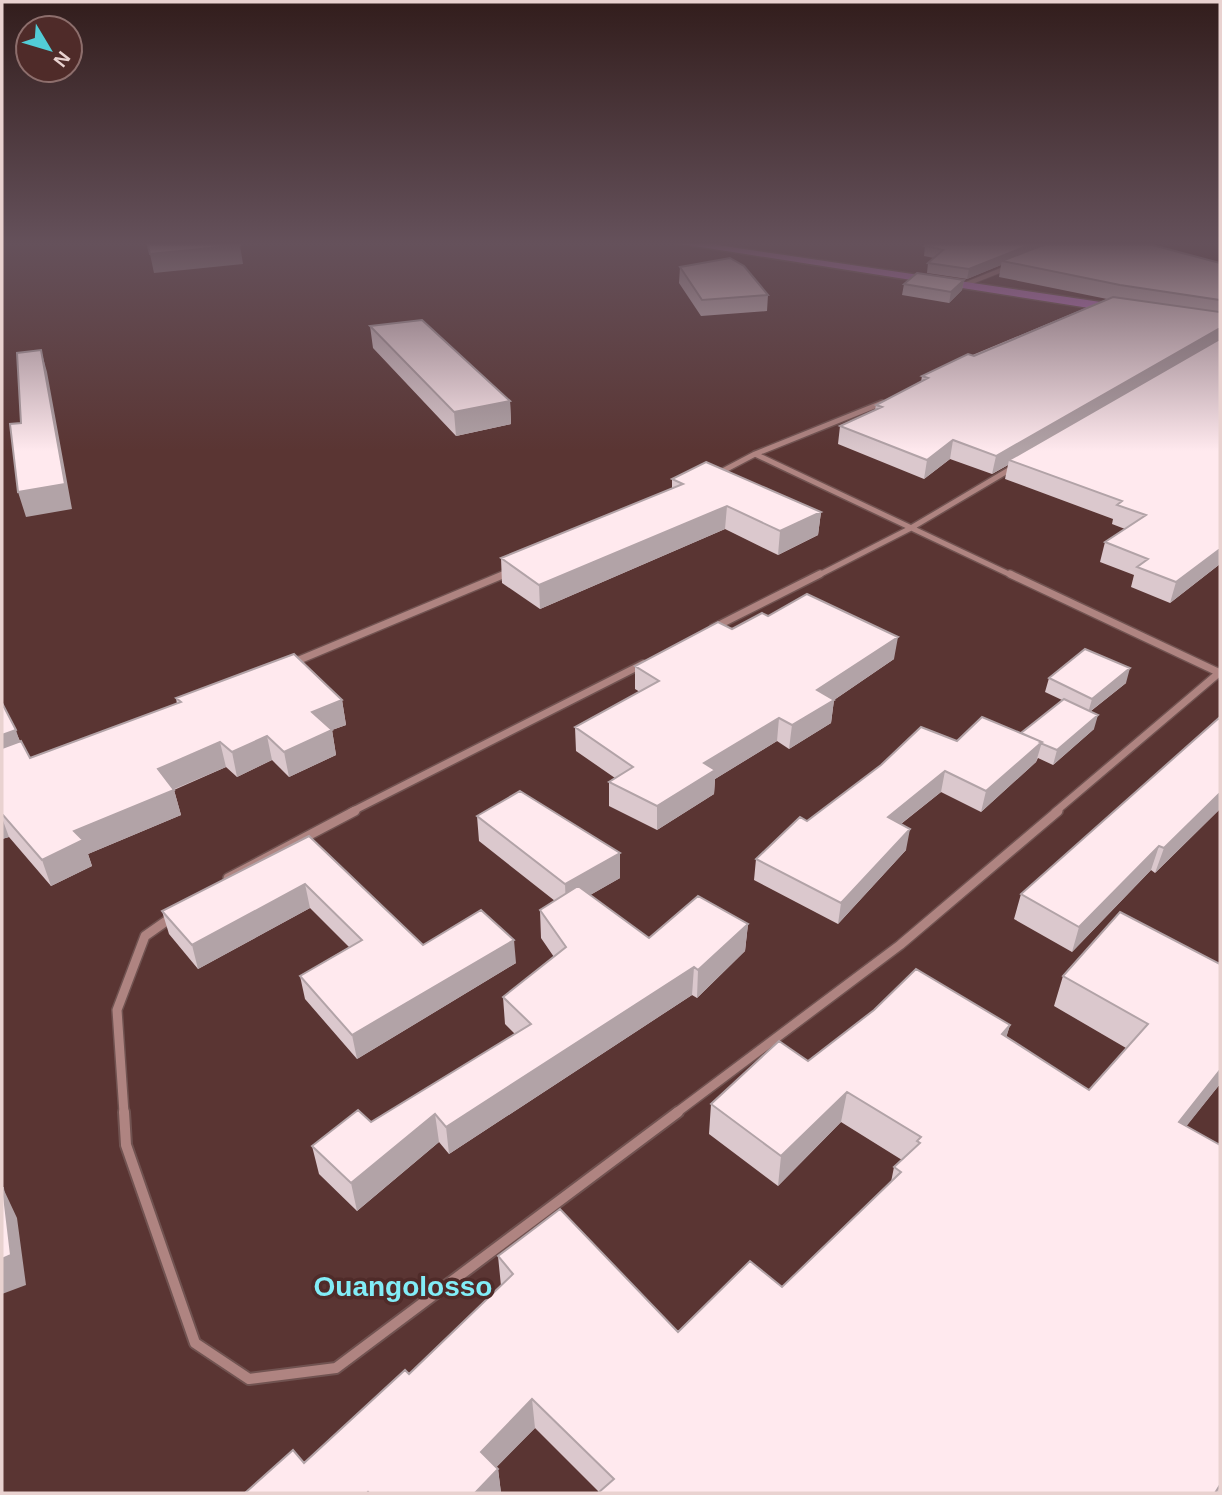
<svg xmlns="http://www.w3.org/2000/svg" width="1222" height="1495" font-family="Arial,sans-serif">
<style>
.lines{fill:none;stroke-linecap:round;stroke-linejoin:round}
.street-far4-casing{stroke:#715351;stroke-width:6}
.street-far3-casing{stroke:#715351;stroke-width:8}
.street-far2-casing{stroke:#715351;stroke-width:10}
.street-far1-casing{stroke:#715351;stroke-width:12}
.street-casing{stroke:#715351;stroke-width:14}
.highway-casing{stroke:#715351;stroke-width:3}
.street-far4{stroke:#af8481;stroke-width:4.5}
.street-far3{stroke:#af8481;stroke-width:5}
.street-far2{stroke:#af8481;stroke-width:7}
.street-far1{stroke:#af8481;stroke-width:9}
.street{stroke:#af8481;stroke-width:10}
.highway{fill:#ce78d8;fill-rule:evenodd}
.wall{fill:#dbc8cd}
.shaded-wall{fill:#b2a3a7}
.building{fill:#ffe9ee;stroke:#b2a3a7;stroke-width:2}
.labels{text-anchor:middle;stroke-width:7;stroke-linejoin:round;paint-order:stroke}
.near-neighbourhood-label{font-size:28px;font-weight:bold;fill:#82edf7;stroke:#4f2b29}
</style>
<rect width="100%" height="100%" fill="#5a3533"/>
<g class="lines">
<defs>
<path id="street-far4" d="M964,285L1009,267"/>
<path id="street-far3" d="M755,454L1013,576
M717,474L755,454L882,403
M501,576L510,572
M817,576L911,528L1014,467"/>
<path id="street-far2" d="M1010,574L1220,673
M713,628L820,574
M292,663L505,574
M351,812L643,664
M1055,812L1220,672"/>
<path id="street-far1" d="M228,878L355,811
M124,1113L117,1010L145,936L172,917
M676,1113L900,945L1058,811"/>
<path id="street" d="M124,1112L126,1145L195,1343L249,1379L336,1368L678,1112"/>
<path id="highway" d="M669,242H697L1121,305L1127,309L1121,313Z"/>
</defs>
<!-- street-far4 casing -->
<use href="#street-far4" class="street-far4-casing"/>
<!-- street-far3 casing -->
<use href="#street-far3" class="street-far3-casing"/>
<!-- street-far2 casing -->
<use href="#street-far2" class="street-far2-casing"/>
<!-- street-far1 casing -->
<use href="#street-far1" class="street-far1-casing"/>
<!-- street casing -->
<use href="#street" class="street-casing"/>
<!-- highway casing -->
<use href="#highway" class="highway-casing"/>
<!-- street-far4 -->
<use href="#street-far4" class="street-far4"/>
<!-- street-far3 -->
<use href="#street-far3" class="street-far3"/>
<!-- street-far2 -->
<use href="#street-far2" class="street-far2"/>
<!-- street-far1 -->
<use href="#street-far1" class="street-far1"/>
<!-- street -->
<use href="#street" class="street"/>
<!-- highway -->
<use href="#highway" class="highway"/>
</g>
<!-- wall -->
<path class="wall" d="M925,246L1220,263V564L1170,603L1131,587L1134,575L1100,562L1105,542L1125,529L1112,524L1113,519L1005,479L1008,465L992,474L950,459L924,479L838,444L840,426L875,410L876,405L921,382L922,376L1107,299L999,277L1001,265L967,279L927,273L928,263L934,258L924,256Z
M680,267L768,295L767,311L701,316L679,283Z
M964,280L962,290L949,303L902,295L904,284Z
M370,326L510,401L511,424L456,436L373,348Z
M672,479L821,512L818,535L778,555L725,529L540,609L502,583L501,558L672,489Z
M768,616L894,659L834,700L831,723L789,749L777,741L715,779L714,794L657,830L609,806V782L615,778L576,751L575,727L640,692L635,689V666Z
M1049,678L1126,683L1091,711L1094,729L1053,765L1038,758L1036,762L981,812L941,792L901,824L906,850L838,924L754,880L756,859L807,821L957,741L1021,733L1062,700L1045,692Z
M176,698L342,700L346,725L332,730L336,755L289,777L272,760L237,777L226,767L174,790L181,815L88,854L92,866L51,886L9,837L2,839V703L20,741L30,758L177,704Z
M1220,717V809L1155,873L1151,870L1072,952L1014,919L1021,894Z
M477,816L620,878L590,895L649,938L748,924L745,951L697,998L692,995L449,1154L439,1142L357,1211L319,1174L312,1146L371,1122L515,1034L505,1024L503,997L554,957L541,938L540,910L555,901L479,841Z
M309,836L423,945L516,963L357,1059L305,999L300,976L349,947L310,908L198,969L169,934L162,911Z
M1220,964V1084L1186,1126L1220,1145V1493H598L599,1492L535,1428L496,1467L498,1469L501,1493H245L304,1463L409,1374L501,1286L498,1256L678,1332L782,1287L891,1182L894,1167L902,1160L841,1122L778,1186L709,1134L711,1104L808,1061L1010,1025L1006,1037L1089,1090L1126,1048L1054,1006L1063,976Z"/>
<!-- shaded-wall -->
<path class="shaded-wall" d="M1037,242H1059L1002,261L1001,265L967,279L969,269Z
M240,245L243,264L154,273L150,254Z
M964,280L962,290L949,303L951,292Z
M1220,328V333L1218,343L1009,460L1008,465L992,474L996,456Z
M41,350L47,372L72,509L26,517L18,492Z
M510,401L511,424L456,436L454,412Z
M953,440L950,459L924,479L927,460Z
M727,506L725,529L540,609L539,585Z
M821,512L818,535L778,555L780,531Z
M1220,549V564L1170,603L1176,582Z
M898,637L894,659L834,700L831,723L789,749L792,725L817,690Z
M1130,668L1126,683L1088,713L1092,699Z
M342,700L346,725L332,730L336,755L289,777L284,752L312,712Z
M1098,715L1094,729L1053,765L1057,750Z
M779,718L777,741L715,779L714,794L657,830V806L704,763Z
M16,730L24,755L2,763V735Z
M267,736L272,760L237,777L232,752Z
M220,742L226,767L172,790H174L181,815L88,854L92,866L51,886L42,860L74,831L158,769Z
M1042,742L1036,762L981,812L986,791Z
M945,771L941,792L884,837L888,817Z
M1220,793V809L1155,873L1164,848Z
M2,818L9,837L2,839Z
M910,829L906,850L838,924L841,903Z
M1159,846L1151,870L1072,952L1079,927Z
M620,853V878L566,909L565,884Z
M305,884L310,908L198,969L192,945Z
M748,924L745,951L697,998L698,970Z
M514,940L516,963L357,1059L352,1035Z
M694,967L692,995L449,1154L446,1127Z
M1010,1025L1001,1055L1002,1034Z
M1220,1070V1084L1166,1152L1179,1122Z
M847,1092L841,1122L778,1186L781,1156Z
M435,1114L439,1142L357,1211L351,1183Z
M3,1188L17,1218L26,1285L2,1294Z
M532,1399L535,1428L484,1480L481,1452Z
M498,1469L501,1493H475Z"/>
<!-- building -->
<path class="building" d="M147,242H239L240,245L150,254Z
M932,242H1037L969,269L928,263L943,250L925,246Z
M1051,242H1141L1220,263V300L1120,285L1002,261Z
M730,258L744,266L768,295L702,300L680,267Z
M917,273L964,280L951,292L904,284Z
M1113,297L1220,312V328L996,456L953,440L927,460L840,426L882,407L876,405L928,378L922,376L968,354L974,356Z
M422,320L510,401L454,412L370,326Z
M1220,339V549L1176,582L1137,567L1148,559L1105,542L1146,515L1117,505L1122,501L1009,460Z
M41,350L65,484L18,492L10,424L21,423L17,353Z
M706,462L821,512L780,531L727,506L539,585L501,558L683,484L672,479Z
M807,594L898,637L817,690L834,700L792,725L779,718L704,763L715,770L657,806L609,782L633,767L575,727L659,681L635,666L718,622L732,629L762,613L768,616Z
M1085,649L1130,668L1092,699L1049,678Z
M294,654L342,700L312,712L332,730L284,752L267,736L232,752L220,742L158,769L174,790L74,831L83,840L42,860L2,814V748L21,741L30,758L181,702L176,698Z
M1064,699L1098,715L1057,750L1040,743L1042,742L1021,733Z
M2,703L16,730L2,735Z
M982,717L1042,742L986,791L945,771L888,817L910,829L841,903L756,859L800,817L807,821L881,765L921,727L957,741Z
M1220,717V793L1164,848L1159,846L1079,927L1021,894Z
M520,791L620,853L565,884L477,816Z
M309,836L423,945L481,910L514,940L352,1035L300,976L362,940L305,884L192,945L162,911Z
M578,886L649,938L698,896L748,924L698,970L694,967L446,1127L435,1114L351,1183L312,1146L358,1110L371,1122L531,1024L503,997L566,947L540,910Z
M1120,912L1220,964V1070L1179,1122L1220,1145V1485L1215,1493H598L614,1479L532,1399L481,1452L498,1469L475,1493H369L368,1492L367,1493H245L293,1450L304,1463L405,1370L409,1374L513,1274L498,1256L560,1209L678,1332L750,1261L782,1287L901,1172L894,1167L920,1143L917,1141L921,1137L847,1092L781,1156L711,1104L779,1041L808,1061L874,1010L916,969L1010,1025L1002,1034L1089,1090L1148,1024L1063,976Z
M2,1188H3L11,1255L2,1259Z"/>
<!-- sky -->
<linearGradient id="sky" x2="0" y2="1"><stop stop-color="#321d1c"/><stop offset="0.54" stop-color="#65515b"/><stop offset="1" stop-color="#65515b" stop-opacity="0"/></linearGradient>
<rect width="1222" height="451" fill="url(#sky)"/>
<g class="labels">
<!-- near-neighbourhood labels -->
<g class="near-neighbourhood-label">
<text x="403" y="1296">Ouangolosso</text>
</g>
</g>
<!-- border -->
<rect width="1222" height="1495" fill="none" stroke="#e9d2d0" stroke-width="7"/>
<!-- north arrow -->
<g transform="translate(49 49) rotate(128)"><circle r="33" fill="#4f2b29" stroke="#8d6e6c" stroke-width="2"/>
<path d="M0-5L12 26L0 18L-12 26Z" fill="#52ccd6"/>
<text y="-10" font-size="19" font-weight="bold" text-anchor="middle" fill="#e9d2d0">N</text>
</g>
</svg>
